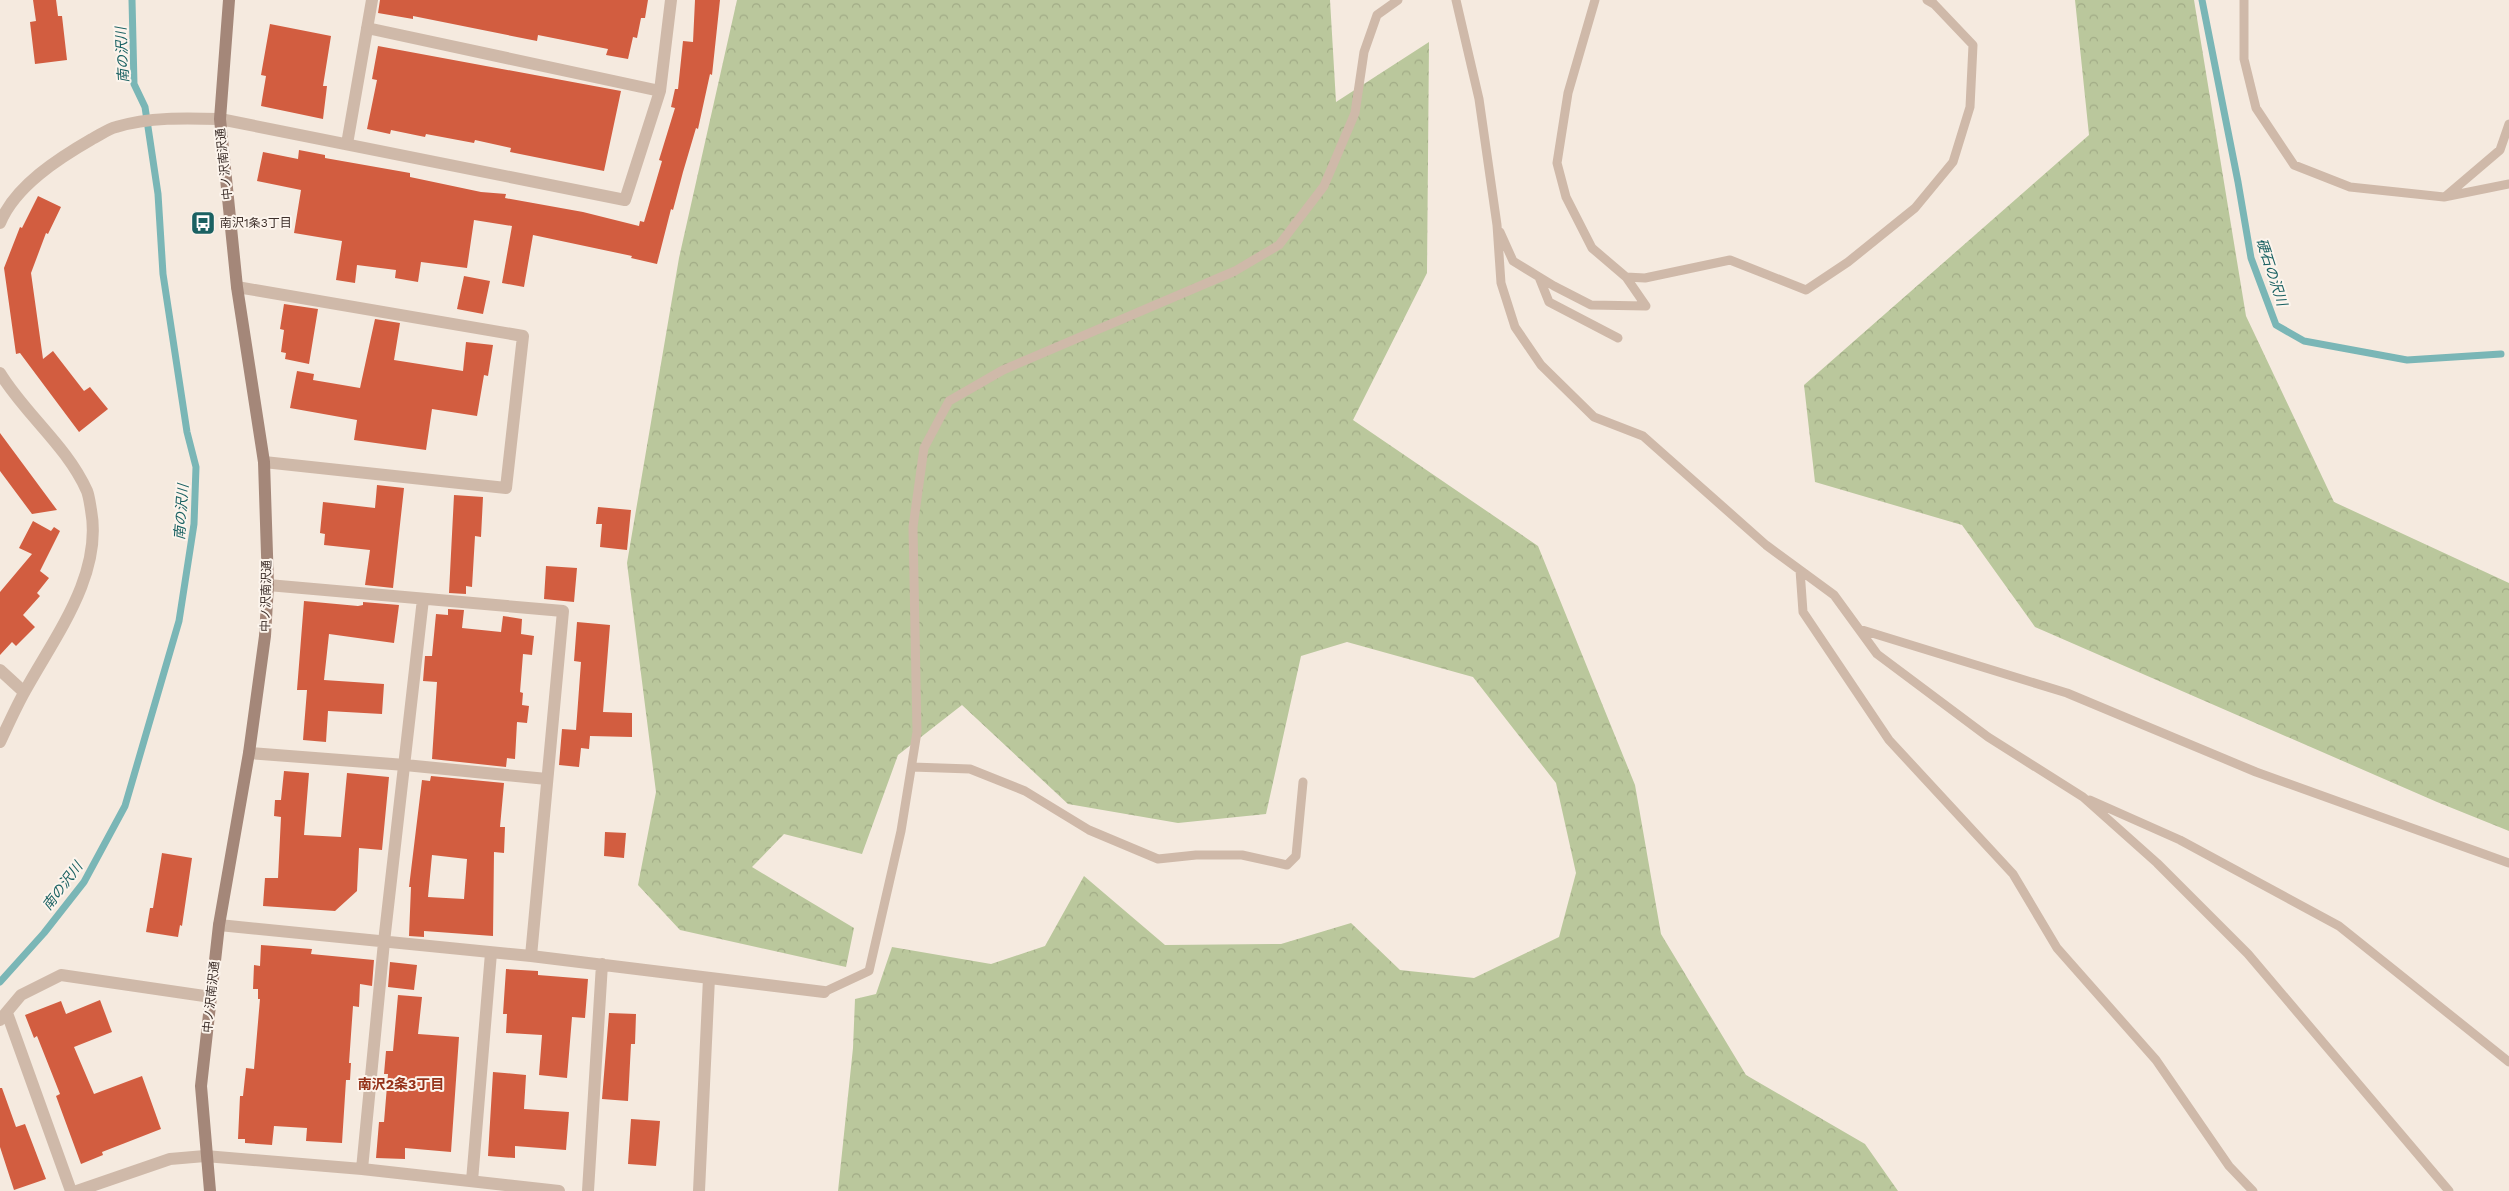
<svg xmlns="http://www.w3.org/2000/svg" width="2509" height="1191" font-family="'Work Sans','Noto Sans JP',sans-serif">
<style>
.forest{fill:url(#forest-crowns)}
.lines{fill:none;stroke-linecap:round;stroke-linejoin:round}
.stream{stroke:#7ab6b6;stroke-width:7}
.building{fill:#d25d40;fill-rule:evenodd}
.lane{stroke:#cfb9a9;stroke-width:9}
.street{stroke:#cfb9a9;stroke-width:12}
.secondary{stroke:#a48779;stroke-width:12}
.labels{text-anchor:middle;stroke-width:4;stroke-linejoin:round;paint-order:stroke}
.street-label{font-size:12px;fill:#3c2e29;stroke:#fcf4ec}
.poi-label{font-size:12px;fill:#3c2e29;stroke:#fcf4ec;text-anchor:start}
.water-label{font-size:14px;font-style:italic;fill:#1a6162;stroke:#fcf4ec}
.neighbourhood-label{font-size:14px;font-weight:bold;fill:#943119;stroke:#fcf4ec}
</style>
<defs>
<pattern id="forest-crowns" width="20" height="18" patternUnits="userSpaceOnUse" patternTransform="scale(1.25)"><rect width="20" height="18" fill="#bac79c"/><path d="M2 6a3 3 0 1 1 6 0M12 15a3 3 0 1 1 6 0" fill="none" stroke="#a1ab86"/></pattern>
</defs>
<rect width="100%" height="100%" fill="#f5eadf"/>
<!-- forest -->
<path class="forest" d="M737,0H1330L1336,102L1429,42L1427,273L1353,420L1538,546L1635,785L1661,934L1746,1075L1865,1144L1898,1191H838L853,1048L855,999L876,994L892,947L991,964L1045,946L1084,876L1165,945L1281,944L1351,923L1400,970L1474,978L1559,937L1576,873L1556,783L1473,677L1347,642L1301,656L1266,814L1178,823L1068,804L962,705L898,755L862,854L784,834L752,867L854,928L846,967L680,930L638,885L656,792L627,563L679,258Z
M2075,0H2194L2246,316L2334,502L2509,583V831L2437,802L2035,627L1962,525L1815,482L1804,385L2089,135Z"/>
<g class="lines">
<!-- stream -->
<path class="stream" d="M2202,0L2238,182L2251,258L2276,325L2304,341L2407,360L2501,354
M0,982L44,933L84,882L125,806L179,621L194,524L196,467L187,432L163,274L158,194L145,107L134,84L132,0"/>
</g>
<!-- building -->
<path class="building" d="M33,0H56L58,16H62L67,60L35,64L30,22L36,21Z
M380,0H648L645,18H641L637,38L633,37L628,59L606,55L608,49L538,35L537,41L413,16V19L378,13Z
M695,0H720L712,75L710,74L698,129L696,128L683,172L673,210L671,209L657,264L631,258L632,256L533,235L524,287L502,283L512,226L474,220L467,268L421,262L418,282L395,278L396,270L357,265L355,283L336,280L342,241L294,233L301,190L257,181L263,152L298,159L299,150L325,155V158L410,173V177L481,192L506,194L505,198L583,212L639,226L640,221L644,222L662,161L659,160L675,108L671,107L675,89H678L683,41L693,42Z
M270,24L331,36L323,86H327L323,119L261,106L266,76L261,75Z
M378,46L621,91L604,171L510,152L511,148L475,140L474,143L426,134L425,137L391,130L390,134L367,129L377,80L372,79Z
M38,196L61,207L48,234L46,233L31,273L43,359L53,351L84,391L90,387L108,409L79,432L20,353L16,354L4,268L20,227L22,228Z
M464,276L490,281L483,314L457,309Z
M284,304L318,309L309,364L285,359L286,353L281,352L284,330L280,329Z
M375,319L400,323L394,360L463,371L466,342L493,345L488,376L484,375L477,416L432,409L426,450L354,440L357,420L290,408L297,371L314,374L313,380L360,388Z
M0,433L57,510L32,514L0,471Z
M377,485L404,488L393,588L365,585L370,550L324,545L325,534L320,533L323,502L375,508Z
M454,495L483,497L481,537L475,536L472,587L466,586V594L449,593Z
M598,507L631,510L627,550L600,547L602,524H596Z
M33,521L51,531L54,527L60,531L40,571L49,578L37,593L40,596L23,615L35,627L16,646L12,642L0,655V592L32,554L19,548Z
M546,566L577,568L574,602L544,599Z
M304,601L358,606L363,605V602L399,605L394,643L329,634L324,680L384,684L382,714L328,711L326,742L303,740L307,690H297Z
M448,609L464,610L462,628L501,632L503,616L522,619L521,634L534,636L532,655L523,654L520,692L523,693L522,705L529,706L527,723L517,722L515,759L507,758L506,767L432,759L437,682L423,681L425,656H432L436,614L448,615Z
M577,622L610,625L603,712L632,713V737L590,736L589,749L581,748L579,767L559,765L562,729L576,730L581,662L574,661Z
M284,771L309,773L304,835L341,837L347,773L389,777L382,850L359,848L357,891L335,911L263,906L265,878H278L281,817L274,816L275,800H281Z
M431,776L504,783L500,827H505L504,853L494,852L493,936L424,931V937L409,936L411,887H409L422,780L430,781ZM432,855L467,859L464,899L428,897Z
M605,832L626,833L624,858L604,856Z
M162,853L192,858L182,926L180,925L178,937L146,932L150,908H153Z
M261,945L312,949L311,954L374,960L372,986L360,984L359,1007L353,1006L349,1063H351L350,1080H346L342,1143L306,1141L307,1128L274,1126L272,1145L245,1143V1139H238L240,1096H243L246,1068L254,1069L260,999H258V989H253L254,965L260,966Z
M390,962L417,965L414,990L388,987Z
M506,969L538,971V975L588,979L585,1018L572,1017L567,1078L539,1075L542,1035L506,1033L507,1014H503Z
M398,995L422,997L418,1034L459,1037L451,1152L405,1148V1159L376,1158L379,1122H384L388,1074H384L386,1051H393Z
M100,1000L112,1032L74,1047L94,1094L142,1076L161,1129L102,1152L103,1155L81,1164L56,1096L60,1094L37,1036L34,1038L25,1015L61,1001L66,1014Z
M609,1013L636,1014L635,1044H631L628,1101L602,1099Z
M493,1072L526,1075L524,1109L569,1112L566,1150L515,1146V1158L488,1156Z
M0,1088H2L16,1127L25,1124L46,1179L14,1190L0,1147Z
M631,1119L660,1121L656,1166L628,1164Z"/>
<g class="lines">
<!-- lane -->
<path class="lane" d="M1456,0L1479,99L1497,225L1501,283L1515,327L1541,365L1594,417L1643,436L1766,545L1834,595L1877,654L1988,737L2083,797L2157,863L2248,954L2449,1191
M1595,0L1568,93L1557,163L1566,197L1592,248L1626,277L1645,278L1730,260L1806,290L1848,262L1915,208L1953,162L1970,107L1973,45L1934,4L1927,0
M2244,0V59L2256,108L2294,165L2350,187L2444,197L2509,184
M2446,196L2500,150L2509,124
M1500,232L1513,261L1554,286L1591,305L1646,306L1626,277
M1539,277L1549,302L1618,338
M1800,570L1803,612L1889,740L2013,874L2057,948L2156,1060L2229,1166L2253,1191
M1859,629L2067,693L2256,772L2509,863
M912,767L970,769L1025,791L1089,830L1158,859L1196,855H1242L1287,865L1296,856L1303,782
M2090,800L2180,840L2339,926L2509,1062
M824,992L869,971L901,831L917,732L913,527L924,448L949,401L1003,370L1235,271L1279,245L1324,186L1355,113L1364,52L1377,15L1398,0"/>
<!-- street -->
<path class="street" d="M367,28L660,91
M347,144L372,0
M0,223C15,186 59,158 92,139C100,135 108,129 116,127C149,117 185,118 220,119L625,200L660,91L671,0
M237,287L523,336L506,488L264,462
M0,373C25,414 67,446 87,491C89,496 90,504 91,510C103,575 55,636 25,691C16,707 8,725 0,742
M268,585L563,611L531,956
M0,670L24,692
M249,753L405,765L547,779
M219,925L531,956L824,992
M7,1013L71,1191
M0,1020L21,995L61,975L211,997
M362,1169L384,942L423,599
M472,1181L491,953
M77,1191L170,1159L205,1156L362,1169L559,1191
M588,1191L602,964
M699,1191L709,978"/>
<!-- secondary -->
<path class="secondary" d="M210,1191L201,1086L219,925L249,753L265,636L268,585L264,462L237,287L220,119L229,0"/>
</g>
<!-- icons -->
<defs>
<symbol id="bus-square" viewBox="-11 -11 22 22"><rect x="-9" y="-9" width="18" height="18" rx="4" fill="#1a6162" stroke="#fcf4ec"/><path d="M-5-6H5V4H4V6H2V4H-2V6H-4V4H-5ZM-3.5-4V0h7V-4ZM-3.5 1.2v1.5H-2V1.2ZM2 1.2v1.5H3.5V1.2Z" fill="#fff"/></symbol>
</defs>
<g fill-rule="evenodd">
<use href="#bus-square" x="189" y="209" width="28" height="28"/>
</g>
<g class="labels">
<!-- street labels -->
<g class="street-label">
<text transform="translate(224 164) rotate(-96)" y="4">中ノ沢南沢通</text>
<text transform="translate(266 596) rotate(-89)" y="4">中ノ沢南沢通</text>
<text transform="translate(211 997) rotate(-84)" y="4">中ノ沢南沢通</text>
</g>
<!-- poi labels -->
<g class="poi-label">
<text x="220" y="227">南沢1条3丁目</text>
</g>
<!-- water labels -->
<g class="water-label">
<text transform="translate(122 55) rotate(-93)" y="5">南の沢川</text>
<text transform="translate(2272 272) rotate(72)" y="5">硬石の沢川</text>
<text transform="translate(181 512) rotate(-86)" y="5">南の沢川</text>
<text transform="translate(62 886) rotate(-53)" y="5">南の沢川</text>
</g>
<!-- neighbourhood labels -->
<g class="neighbourhood-label">
<text x="401" y="1089">南沢2条3丁目</text>
</g>
</g>
</svg>
